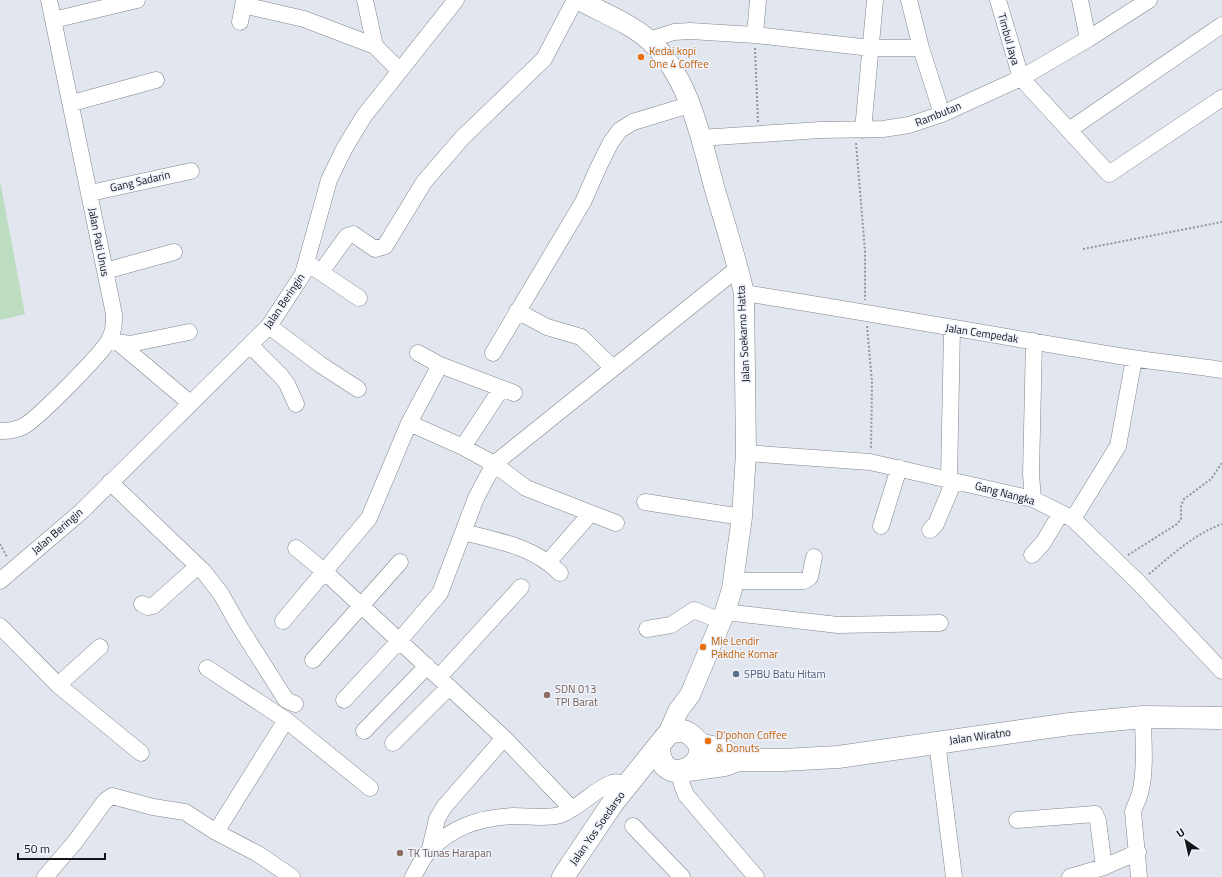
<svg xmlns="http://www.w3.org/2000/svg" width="1222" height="877" font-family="'Titillium Web',sans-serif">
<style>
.green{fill:#bdddc0}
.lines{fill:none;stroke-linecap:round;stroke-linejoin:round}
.minor-casing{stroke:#81858d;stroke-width:17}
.major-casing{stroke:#81858d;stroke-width:21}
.highway-casing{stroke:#81858d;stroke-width:23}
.path{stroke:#92969d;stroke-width:2;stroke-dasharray:2 2;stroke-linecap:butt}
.minor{stroke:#fff;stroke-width:16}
.major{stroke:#fff;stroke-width:20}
.highway{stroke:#fff;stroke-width:22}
.food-dot{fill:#e8710a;stroke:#eef3fc;stroke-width:1.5}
.service-dot{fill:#5c6f8a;stroke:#eef3fc;stroke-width:1.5}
.education-dot{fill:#8d6e63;stroke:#eef3fc;stroke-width:1.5}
.labels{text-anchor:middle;stroke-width:3;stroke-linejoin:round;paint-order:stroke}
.street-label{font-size:11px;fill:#131417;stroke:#eef3fc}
.food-label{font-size:11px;fill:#c56008;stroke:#eef3fc;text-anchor:start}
.service-label{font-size:11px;fill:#4e5e75;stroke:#eef3fc;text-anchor:start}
.education-label{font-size:11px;fill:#785e54;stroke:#eef3fc;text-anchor:start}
</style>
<rect width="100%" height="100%" fill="#e1e6ef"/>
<!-- green -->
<path class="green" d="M0,181L25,314L0,320Z"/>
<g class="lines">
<defs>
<path id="minor" d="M365,0L375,46L400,71
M909,0L921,48L942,114
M998,0L1021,78L1109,174L1222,98
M1080,0L1088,39
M243,5L304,19L375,46
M53,20L137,0
M240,22L244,0
M755,35L758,0
M649,40L674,32L690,31L755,35L871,48H921
M72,103L156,80
M863,130L875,0
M1069,130L1222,25
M700,138L820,130L883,129L909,125L942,114L1021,78L1088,39L1149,0
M90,193L191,171
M313,267L359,298
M105,271L174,252
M321,272L347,236L353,234L375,249L385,246L424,182L462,138L544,59L575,0
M744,293C873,313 1002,337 1132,358C1162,363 1192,365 1222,370
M517,311L547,327L581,337L613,368
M269,326L321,365L358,389
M116,342L130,344L189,332
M120,344L190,403
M250,345L281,376L287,384L296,404
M418,353L440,365L514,393
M493,353L583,202L599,166L611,142L620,130L633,122L689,105
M409,423L463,447L494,464L526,488L616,523
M0,431C8,431 17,430 24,426C37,419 105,351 110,338C114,330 114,323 114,314L49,0
M463,447L501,389
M746,453L870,462L1033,499L1073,519L1138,582L1222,671
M949,479L952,329
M110,482L204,572L221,594L239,626L286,700L295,704
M1033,499L1031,474L1034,341
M645,502L742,517
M1073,519L1118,446L1134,359
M881,526L899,468
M930,530L936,524L954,481
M463,532C498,541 533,546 560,573
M296,548L325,572L504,738L572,809
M1032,555L1043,543L1061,513
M549,561L591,513
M0,581L82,511L269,326L303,274L329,180L344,149L364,116L456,0
M734,581H804L810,577L814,557
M142,604L148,607L153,606L198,566
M725,612L838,625L940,623
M283,621L369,518L409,423L440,365
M0,626L58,685L141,753
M647,629L671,625L694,610L721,621
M313,660L400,562
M207,668L286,720L370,788
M439,677L521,587
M58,685L100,647
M344,700L399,641L440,593L476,498L494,464L738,268
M364,731L427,666
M937,742L954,877
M393,743L449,687
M680,771L682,785L686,795L756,877
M1017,820L1095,814L1098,821L1104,867L1138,852
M633,826L682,877
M216,832L286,720
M430,849L437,819L444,807L504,738
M45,877L75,842L105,801L112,796L153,807L185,812L216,832L258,854L292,877
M413,877C418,868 423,856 431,849C453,826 483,817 514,816C529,816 545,819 560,815C578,809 596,788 612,783C617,781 622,783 627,785
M1070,877L1104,867
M1139,877L1133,812C1135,804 1140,797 1141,789C1146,766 1143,740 1143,717"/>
<path id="major" d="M579,0C601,12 632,24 650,41C690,78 701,139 715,190C725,224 736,258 744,293L746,453L742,517L732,589L725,612L690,695L678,711L668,734"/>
<path id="highway" d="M699,744L724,750L739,760
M688,770L725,765L739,760H783L838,757L1070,724L1143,717L1222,718
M563,877L612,804L668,734C676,730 684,729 691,735C723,760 660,795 659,747"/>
</defs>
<!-- minor casing -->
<use href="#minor" class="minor-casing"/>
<!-- major casing -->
<use href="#major" class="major-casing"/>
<!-- highway casing -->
<use href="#highway" class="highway-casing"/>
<!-- path -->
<path class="path" d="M755,48L758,122
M856,143L865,251V300
M1083,249L1222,222
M867,326L872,382L871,450
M0,544L7,557
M1128,555L1177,524L1181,519V506L1184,499L1211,479L1222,463
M1149,574C1172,555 1194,534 1222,524"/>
<!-- minor -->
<use href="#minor" class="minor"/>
<!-- major -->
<use href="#major" class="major"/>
<!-- highway -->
<use href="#highway" class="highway"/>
</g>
<!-- markers -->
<g class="food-dot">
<circle cx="641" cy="57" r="4"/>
<circle cx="703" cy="647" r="4"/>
<circle cx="708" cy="741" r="4"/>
</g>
<circle class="service-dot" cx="736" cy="674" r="4"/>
<g class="education-dot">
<circle cx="547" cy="695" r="4"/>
<circle cx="400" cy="853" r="4"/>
</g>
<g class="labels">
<!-- street labels -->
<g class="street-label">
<text transform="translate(1009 39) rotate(74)" y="4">Timbul Jaya</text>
<text transform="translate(938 114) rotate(-22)" y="4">Rambutan</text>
<text transform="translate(140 181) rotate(-13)" y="4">Gang Sadarin</text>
<text transform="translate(99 242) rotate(79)" y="4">Jalan Pati Unus</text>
<text transform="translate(284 301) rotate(-56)" y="4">Jalan Beringin</text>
<text transform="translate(982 333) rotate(9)" y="4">Jalan Cempedak</text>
<text transform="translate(743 334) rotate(-93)" y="4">Jalan Soekarno Hatta</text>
<text transform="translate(1005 493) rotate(15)" y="4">Gang Nangka</text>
<text transform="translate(57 531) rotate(-41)" y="4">Jalan Beringin</text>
<text transform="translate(980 736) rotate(-8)" y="4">Jalan Wiratno</text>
<text transform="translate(597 828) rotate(-55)" y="4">Jalan Yos Soedarso</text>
</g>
<!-- food labels -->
<g class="food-label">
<text x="649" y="55">Kedai kopi<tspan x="649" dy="13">One 4 Coffee</tspan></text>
<text x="711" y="645">Mie Lendir<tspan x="711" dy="13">Pakdhe Komar</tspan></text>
<text x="716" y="739">D'pohon Coffee<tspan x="716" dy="13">&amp; Donuts</tspan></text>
</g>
<!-- service labels -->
<g class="service-label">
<text x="744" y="678">SPBU Batu Hitam</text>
</g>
<!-- education labels -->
<g class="education-label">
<text x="555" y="693">SDN 013<tspan x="555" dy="13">TPI Barat</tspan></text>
<text x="408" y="857">TK Tunas Harapan</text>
</g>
</g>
<!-- north arrow -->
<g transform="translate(1186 841) rotate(326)" stroke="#eef3fc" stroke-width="3" paint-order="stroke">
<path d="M0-3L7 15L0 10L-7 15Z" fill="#131417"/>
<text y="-6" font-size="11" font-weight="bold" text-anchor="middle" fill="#131417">U</text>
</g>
<!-- scale -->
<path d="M18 853v6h87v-6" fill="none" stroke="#131417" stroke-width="2"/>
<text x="24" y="853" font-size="12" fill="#131417" stroke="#eef3fc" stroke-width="3" paint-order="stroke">50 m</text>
</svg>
